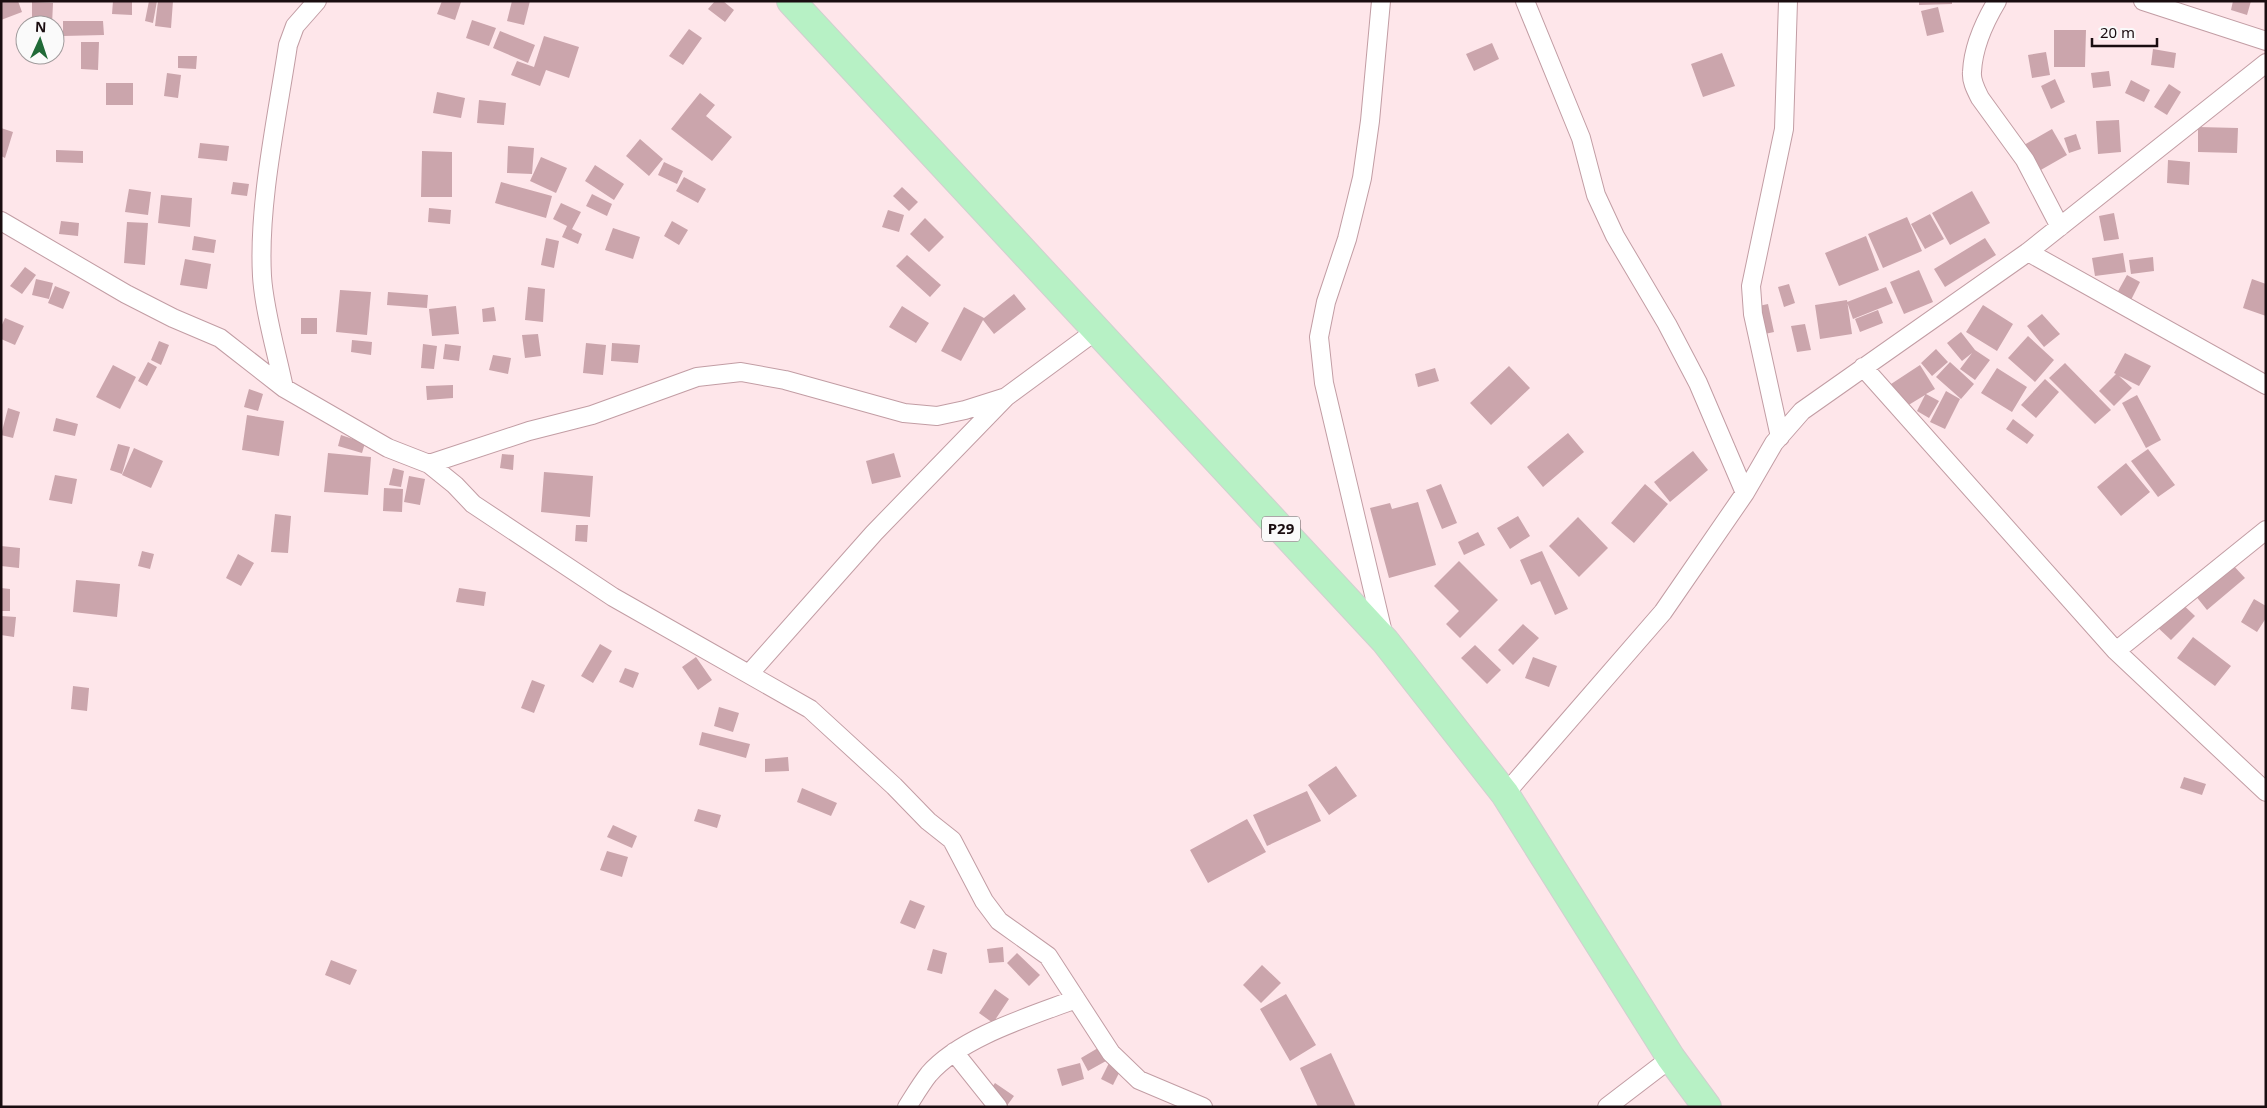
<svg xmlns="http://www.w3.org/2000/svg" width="2267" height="1108" font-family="'Noto Sans',sans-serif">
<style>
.building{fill:#cba5ac}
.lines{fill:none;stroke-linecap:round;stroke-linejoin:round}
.minor-casing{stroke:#c29da4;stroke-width:20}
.primary-casing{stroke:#d1cfcf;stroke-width:30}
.minor{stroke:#fff;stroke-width:18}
.primary{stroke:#b7f1c5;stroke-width:28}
.labels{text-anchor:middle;stroke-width:4.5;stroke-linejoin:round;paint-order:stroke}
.shield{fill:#fafafa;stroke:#5d5456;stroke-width:1}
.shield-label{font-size:15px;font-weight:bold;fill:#1a0d10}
</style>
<rect width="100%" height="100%" fill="#fee6ea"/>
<!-- building -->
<path class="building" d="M1,1H18L22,12L1,20Z
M113,1H132V15L112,14Z
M149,1H157L153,23L145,21Z
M158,1H173L171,28L155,26Z
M442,1L461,2L455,20L437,14Z
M512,1H530L524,25L507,21Z
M715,1H723L734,10L725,22L708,9Z
M1919,1H1952V4L1919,5Z
M2233,1H2251L2247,15L2231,10Z
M32,2L53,3L52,25H32Z
M1938,7L1944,32L1927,36L1921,11Z
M472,20L496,28L489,46L466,38Z
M63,21H103L104,35L63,36Z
M689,29L702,38L683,65L669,56Z
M2054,30H2086L2085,67H2054Z
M500,31L535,45L528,63L493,48Z
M544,36L579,47L569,78L546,70L540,86L511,75L517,61L534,67Z
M81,42H99L98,70L81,69Z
M1492,43L1499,59L1474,71L1466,54Z
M2153,49L2176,53L2174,68L2151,65Z
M2046,52L2050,75L2032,78L2028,55Z
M1722,53L1735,86L1703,97L1691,64Z
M178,56H197L196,69L178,68Z
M2109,71L2111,86L2093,88L2091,73Z
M167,73L181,75L178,98L164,96Z
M2055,79L2065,102L2051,109L2041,86Z
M2131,80L2150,90L2144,102L2125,93Z
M106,83H133V105H106Z
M2169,84L2181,92L2167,115L2154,107Z
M437,92L465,98L461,118L433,113Z
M700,93L715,105L706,116L732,137L712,161L671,129Z
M479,100L506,103L504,125L477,123Z
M2119,120L2121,152L2098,154L2096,121Z
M2198,127L2238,128L2237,153L2198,152Z
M1,128L13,132L5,158L1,156Z
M2052,129L2067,155L2032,175L2017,149Z
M2076,134L2081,149L2069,153L2064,138Z
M640,139L663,159L649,176L626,156Z
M200,143L229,146L227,161L198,158Z
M508,146L534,148L532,174L507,173Z
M56,150L83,151V163L56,162Z
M422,151L452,152V197H421Z
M541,157L567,168L556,193L530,181Z
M2168,160L2190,162L2189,185L2167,183Z
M664,162L683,171L677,184L658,175Z
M595,165L624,184L614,200L585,181Z
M684,177L706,189L698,203L676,191Z
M233,182L249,184L247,196L231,194Z
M501,182L552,196L546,218L495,203Z
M902,187L918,202L909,211L893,196Z
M129,189L151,192L148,215L125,212Z
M1972,191L1990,223L1950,245L1932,213Z
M592,194L612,204L607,216L586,206Z
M161,195L192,198L190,227L158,223Z
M561,203L581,212L572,229L582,234L578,244L562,237L567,226L553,219Z
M429,208L451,210L450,224L428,222Z
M888,210L904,215L899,232L882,227Z
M2114,213L2119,239L2104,241L2099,216Z
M1930,214L1944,239L1925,249L1911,224Z
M1907,217L1922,251L1883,268L1868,234Z
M925,218L944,237L929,252L910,234Z
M61,221L79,223L78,236L59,234Z
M672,221L688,230L679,245L664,236Z
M127,222L148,223L145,265L124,263Z
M613,228L640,237L633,259L605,250Z
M194,236L216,240L214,253L192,250Z
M1866,236L1879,270L1839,286L1825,253Z
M546,238L559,241L554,268L541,265Z
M1985,238L1996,255L1945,287L1934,269Z
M2123,253L2126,272L2095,276L2092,258Z
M907,255L941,285L930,297L896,266Z
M2153,257L2154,271L2131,274L2129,260Z
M185,259L211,264L207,289L180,285Z
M25,267L36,275L22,294L10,286Z
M1919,270L1933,302L1904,314L1890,282Z
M2127,275L2140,282L2131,300L2117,293Z
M36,279L53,283L49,299L32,295Z
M2252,279L2266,284V316L2243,308Z
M1789,284L1795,303L1784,307L1778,287Z
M55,286L70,292L63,309L48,303Z
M528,287L545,289L543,322L525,320Z
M1886,287L1893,303L1853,319L1847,302Z
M340,290L371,292L367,335L336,332Z
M388,292L428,295L427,308L387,305Z
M1014,294L1026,309L994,334L983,320L961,361L941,351L964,307L984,318Z
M1847,300L1852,334L1820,339L1815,305Z
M1768,304L1774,332L1760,335L1754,307Z
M1983,305L2013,324L1997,351L1966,332Z
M456,306L459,334L432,336L429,309Z
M902,306L929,323L916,343L889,327Z
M494,307L496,321L483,322L482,309Z
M1878,310L1883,323L1860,332L1855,319Z
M2042,314L2060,334L2044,347L2027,326Z
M5,318L24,326L15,345L1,339V327Z
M301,318H317V334H301Z
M1805,324L1811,350L1797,352L1791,326Z
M1961,332L1975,350L1990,360L1975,380L1960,369L1972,353L1962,361L1947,343Z
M538,334L541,356L525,358L522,335Z
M2028,336L2054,360L2035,382L2008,358Z
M352,340L372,342L371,355L351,352Z
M159,341L169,345L161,365L151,360Z
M586,343L606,345L603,375L583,373Z
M612,343L640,345L638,363L611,361Z
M423,344L437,346L434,369L421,368Z
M445,344L461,346L459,361L443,359Z
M1936,349L1948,362L1932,376L1921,363Z
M2125,353L2151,366L2139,386L2119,376L2132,388L2114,406L2099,391L2116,374L2114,373Z
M493,355L511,358L508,374L489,370Z
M148,362L157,367L147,386L138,381Z
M1950,362L1974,384L1961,399L1936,377Z
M2065,363L2111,410L2095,424L2049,378Z
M113,365L136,377L120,409L96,397Z
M1920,365L1935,389L1926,394L1939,401L1929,418L1917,411L1925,395L1902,409L1888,386Z
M1509,366L1530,388L1491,425L1470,403Z
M1435,368L1439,381L1418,387L1415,374Z
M1997,368L2027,387L2012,412L1981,393Z
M2045,379L2059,392L2036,418L2021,405Z
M453,385V398L427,400L426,386Z
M249,389L263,394L258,411L244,407Z
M1946,391L1960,399L1945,429L1930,422Z
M2137,395L2161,440L2146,448L2122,403Z
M8,408L20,412L13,438L1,435Z
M247,415L284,421L279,456L242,450Z
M56,418L78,424L75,436L53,431Z
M2013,419L2034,435L2027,444L2006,429Z
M1568,433L1584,452L1543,487L1527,467Z
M341,435L365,443L362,453L338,446Z
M118,444L130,447L122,474L110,470Z
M134,448L163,461L151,488L122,475Z
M2148,449L2175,485L2158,497L2131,461Z
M1693,451L1708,470L1670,502L1654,482Z
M328,453L371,457L368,495L324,492Z
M894,453L901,477L872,484L866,461Z
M502,454L514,455L513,470L500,468Z
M2126,463L2150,492L2121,516L2097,487Z
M393,468L404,471L401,487L389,485Z
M544,472L593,476L590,517L541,512Z
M55,475L77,479L72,504L49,500Z
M409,476L425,479L420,505L404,502Z
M1441,484L1457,523L1442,529L1426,490Z
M1645,484L1668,504L1634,543L1611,523Z
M384,488L403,489L402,512L383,511Z
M1418,502L1436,565L1389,578L1370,508L1390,503L1392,509Z
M275,514L291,516L288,553L271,552Z
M1518,516L1530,536L1510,549L1497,528Z
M1578,517L1608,548L1579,577L1549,546Z
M576,525H588L587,542L575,541Z
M1478,532L1485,545L1464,555L1458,542Z
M1,546L20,548L19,568L1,566Z
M142,551L154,554L150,569L138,566Z
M1542,551L1568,609L1555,615L1540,581L1531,585L1520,560Z
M238,554L254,563L241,586L226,578Z
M1459,561L1498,600L1460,638L1446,624L1459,611L1434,586Z
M2232,564L2245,578L2207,610L2195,595Z
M76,580L120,584L117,617L73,612Z
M1,588L10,589V611H1Z
M459,588L486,592L484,606L456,602Z
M2254,599L2266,606V618L2257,632L2241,622Z
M2178,600L2195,616L2171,640L2155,625Z
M1,616L16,617L14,637L1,635Z
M1523,624L1539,638L1513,665L1498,650Z
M2193,637L2231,666L2215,686L2177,658Z
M600,644L612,651L593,683L581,676Z
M1475,645L1501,670L1487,684L1461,658Z
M696,657L712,680L698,690L682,667Z
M1533,657L1557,666L1549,687L1525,678Z
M625,668L639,673L633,688L619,682Z
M532,680L545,685L534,713L521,708Z
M73,686L89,688L87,711L71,709Z
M719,707L739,713L733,732L714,726Z
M702,732L750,744L746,758L699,745Z
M788,757L789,771L765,772V759Z
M1336,766L1357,796L1329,815L1308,785Z
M2184,777L2206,784L2202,795L2180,788Z
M802,788L837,803L831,816L797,802Z
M1307,791L1321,821L1267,846L1253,815Z
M698,809L721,815L717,828L694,821Z
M1247,819L1266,852L1208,883L1190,850Z
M613,825L637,836L632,848L607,837Z
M607,851L628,857L622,877L600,870Z
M910,900L925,906L915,929L900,923Z
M1003,947L1004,962L989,963L987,949Z
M933,949L947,953L942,974L927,970Z
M1017,953L1040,975L1029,986L1007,963Z
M331,960L357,970L350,985L325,975Z
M1262,965L1281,983L1261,1003L1243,985Z
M995,989L1009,999L993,1023L979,1013Z
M1286,994L1316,1045L1290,1061L1260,1009Z
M1098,1048L1106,1061L1088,1071L1081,1058Z
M1331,1053L1356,1107H1318L1300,1068Z
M1110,1061L1122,1067L1113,1085L1101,1079Z
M1080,1063L1084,1079L1062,1086L1057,1069Z
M995,1083L1014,1096L1006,1107L987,1094Z"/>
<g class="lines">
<defs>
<path id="minor" d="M1381,1L1370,121L1362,178L1347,239L1326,302L1319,337L1324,383L1384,637
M1525,1L1581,138L1596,195L1615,236L1667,324L1698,383L1745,493
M1997,1C1985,21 1973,48 1972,72C1971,81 1976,90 1980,98L2025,160L2060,227
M2143,1L2266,41
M1,221L126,294L173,318L220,338L284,388L388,448L429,464L455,485L473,504L613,597L810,709L894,786L928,821L952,840L984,901L999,921L1048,956L1111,1053L1139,1080L1203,1107
M2028,252L2266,385
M1863,367L2116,651L2266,792
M284,388C277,354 264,310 262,276C258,204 277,118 288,45L295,26L317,1
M1780,437L1753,314L1751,286L1784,129L1788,1
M429,464L529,431L592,415L697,377L741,372L785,380L904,413L937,416L965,410L1006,397
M2116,651L2266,530
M749,674L874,533L1006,397L1097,330
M1505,794L1663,612L1745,493L1774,443L1802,411L2028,252L2266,63
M954,1052L998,1107
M907,1107C914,1096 921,1084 929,1074C961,1037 1031,1016 1076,999
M1607,1107L1671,1058"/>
<path id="primary" d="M791,1L1385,641L1505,794L1671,1058L1707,1107"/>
</defs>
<!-- minor casing -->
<use href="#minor" class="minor-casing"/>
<!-- primary casing -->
<use href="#primary" class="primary-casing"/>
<!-- minor -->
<use href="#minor" class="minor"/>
<!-- primary -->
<use href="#primary" class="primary"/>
</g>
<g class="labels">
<!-- shield labels -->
<rect class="shield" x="1262" y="516.5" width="38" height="25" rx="4"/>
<g class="shield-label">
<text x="1281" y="534">P29</text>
</g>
</g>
<!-- border -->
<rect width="2267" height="1108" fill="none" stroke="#1a0d10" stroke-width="5"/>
<!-- north arrow -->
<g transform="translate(40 40) rotate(3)"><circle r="24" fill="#fafafa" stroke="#a09b9c"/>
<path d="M0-4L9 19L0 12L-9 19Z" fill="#206a37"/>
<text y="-8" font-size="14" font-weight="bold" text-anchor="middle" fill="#1a0d10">N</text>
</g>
<!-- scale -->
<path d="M2092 38v8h65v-8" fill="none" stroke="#1a0d10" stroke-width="2.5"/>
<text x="2100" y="38" font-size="15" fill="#1a0d10" stroke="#fafafa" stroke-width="4" paint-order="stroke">20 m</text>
</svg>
